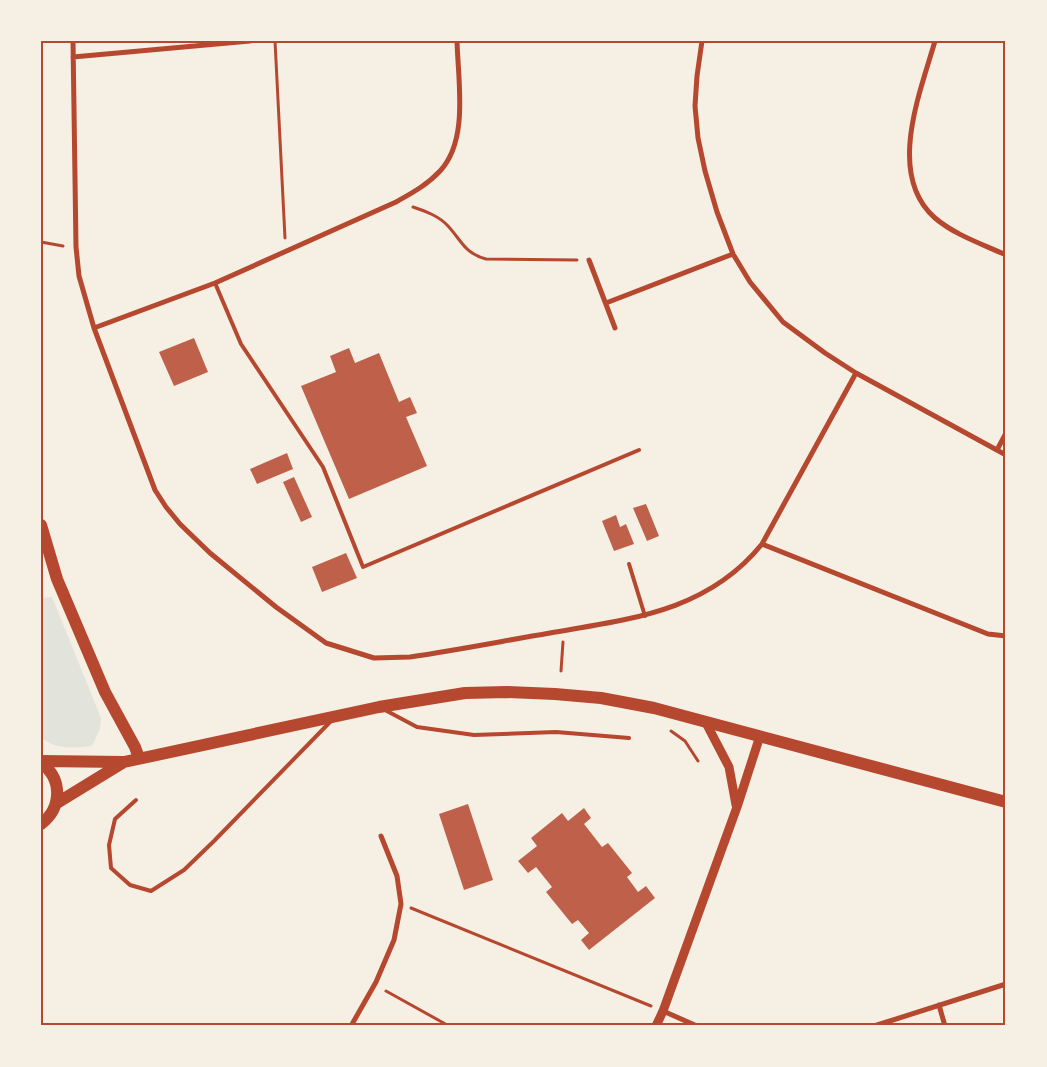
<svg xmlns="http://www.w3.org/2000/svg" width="1047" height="1067" font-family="Inter,sans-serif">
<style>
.green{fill:#e2e4dc}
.building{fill:#bf614a}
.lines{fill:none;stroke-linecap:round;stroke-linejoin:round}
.path{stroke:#b5482f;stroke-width:3}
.service{stroke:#b5482f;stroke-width:4}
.minor{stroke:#b5482f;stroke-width:5}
.tertiary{stroke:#b5482f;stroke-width:9}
.primary{stroke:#b5482f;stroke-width:12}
.neatline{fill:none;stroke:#b5482f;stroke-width:2}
</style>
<rect width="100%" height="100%" fill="#f6efe4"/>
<!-- green -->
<path class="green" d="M52,597L101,718L100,729L92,746C75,748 54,750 41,737V598Z"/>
<!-- building -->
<path class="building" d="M194,338L208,372L174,386L159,352Z
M349,348L355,363L379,353L399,402L410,397L417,413L406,417L427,466L349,499L301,386L336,372L330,356Z
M287,453L293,469L257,484L250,469Z
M294,477L312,517L301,522L283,482Z
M646,504L659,536L647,541L633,508Z
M616,515L620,527L626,524L634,544L614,551L602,521Z
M346,553L357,578L322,592L312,567Z
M468,804L493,880L464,890L439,814Z
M584,808L591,818L584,824L602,847L608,843L632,873L627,877L638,892L646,886L655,898L589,950L581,940L589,933L578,920L572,924L546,892L552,887L536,867L528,873L518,861L537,846L531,838L562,813L568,821Z"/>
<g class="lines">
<!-- path -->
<path class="path" d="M275,41L285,238
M413,207C425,211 439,216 448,226C462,241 464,253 486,259L577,260
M41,242L63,246
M561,671L563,642
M671,731L685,741L698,761
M411,908L651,1006
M386,991L449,1026"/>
<!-- service -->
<path class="service" d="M215,283L241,344L323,467L363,567L639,450
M629,564L645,616
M385,710L417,727L474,735L556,732L629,738
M136,800L115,819L109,845L111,868L130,885L151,891L184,870L214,841L331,721"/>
<!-- minor -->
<path class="minor" d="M73,41L76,247L79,276L94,328L155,490L166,507L180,524L210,553L276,607L326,643L374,658L410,657C457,650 503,641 550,633C630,619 707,612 762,544L856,373
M702,41L697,76L695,106L698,138L705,171L717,212L733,254L750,282L783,322L825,353L856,373L1006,455
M935,41C920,93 886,175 935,218C955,235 982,244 1006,255
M73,57L250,41
M589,260L615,328
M606,303L733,254
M94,328L215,283L396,202C412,193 427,185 440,171C469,140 458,81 457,41
M997,450L1006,433
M762,544L988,634L1006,636
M939,1005L945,1026
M663,1011L697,1026
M351,1026L376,982L394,940L401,904L397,876L381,836
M874,1026L1006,984"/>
<!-- tertiary -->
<path class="tertiary" d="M705,721L729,767L736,805
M656,1026L663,1011L737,807L760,736"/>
<!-- primary -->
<path class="primary" d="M41,525L57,579L105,692L135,747L139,758
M41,761L124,762L379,707L465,693L507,692L555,694L601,698L654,708L1006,802
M41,763C63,779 62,808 41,824
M57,803L124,762"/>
</g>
<!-- border -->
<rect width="1047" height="1067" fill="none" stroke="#f6efe4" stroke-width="85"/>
<rect x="42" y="42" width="962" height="982" class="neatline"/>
</svg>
